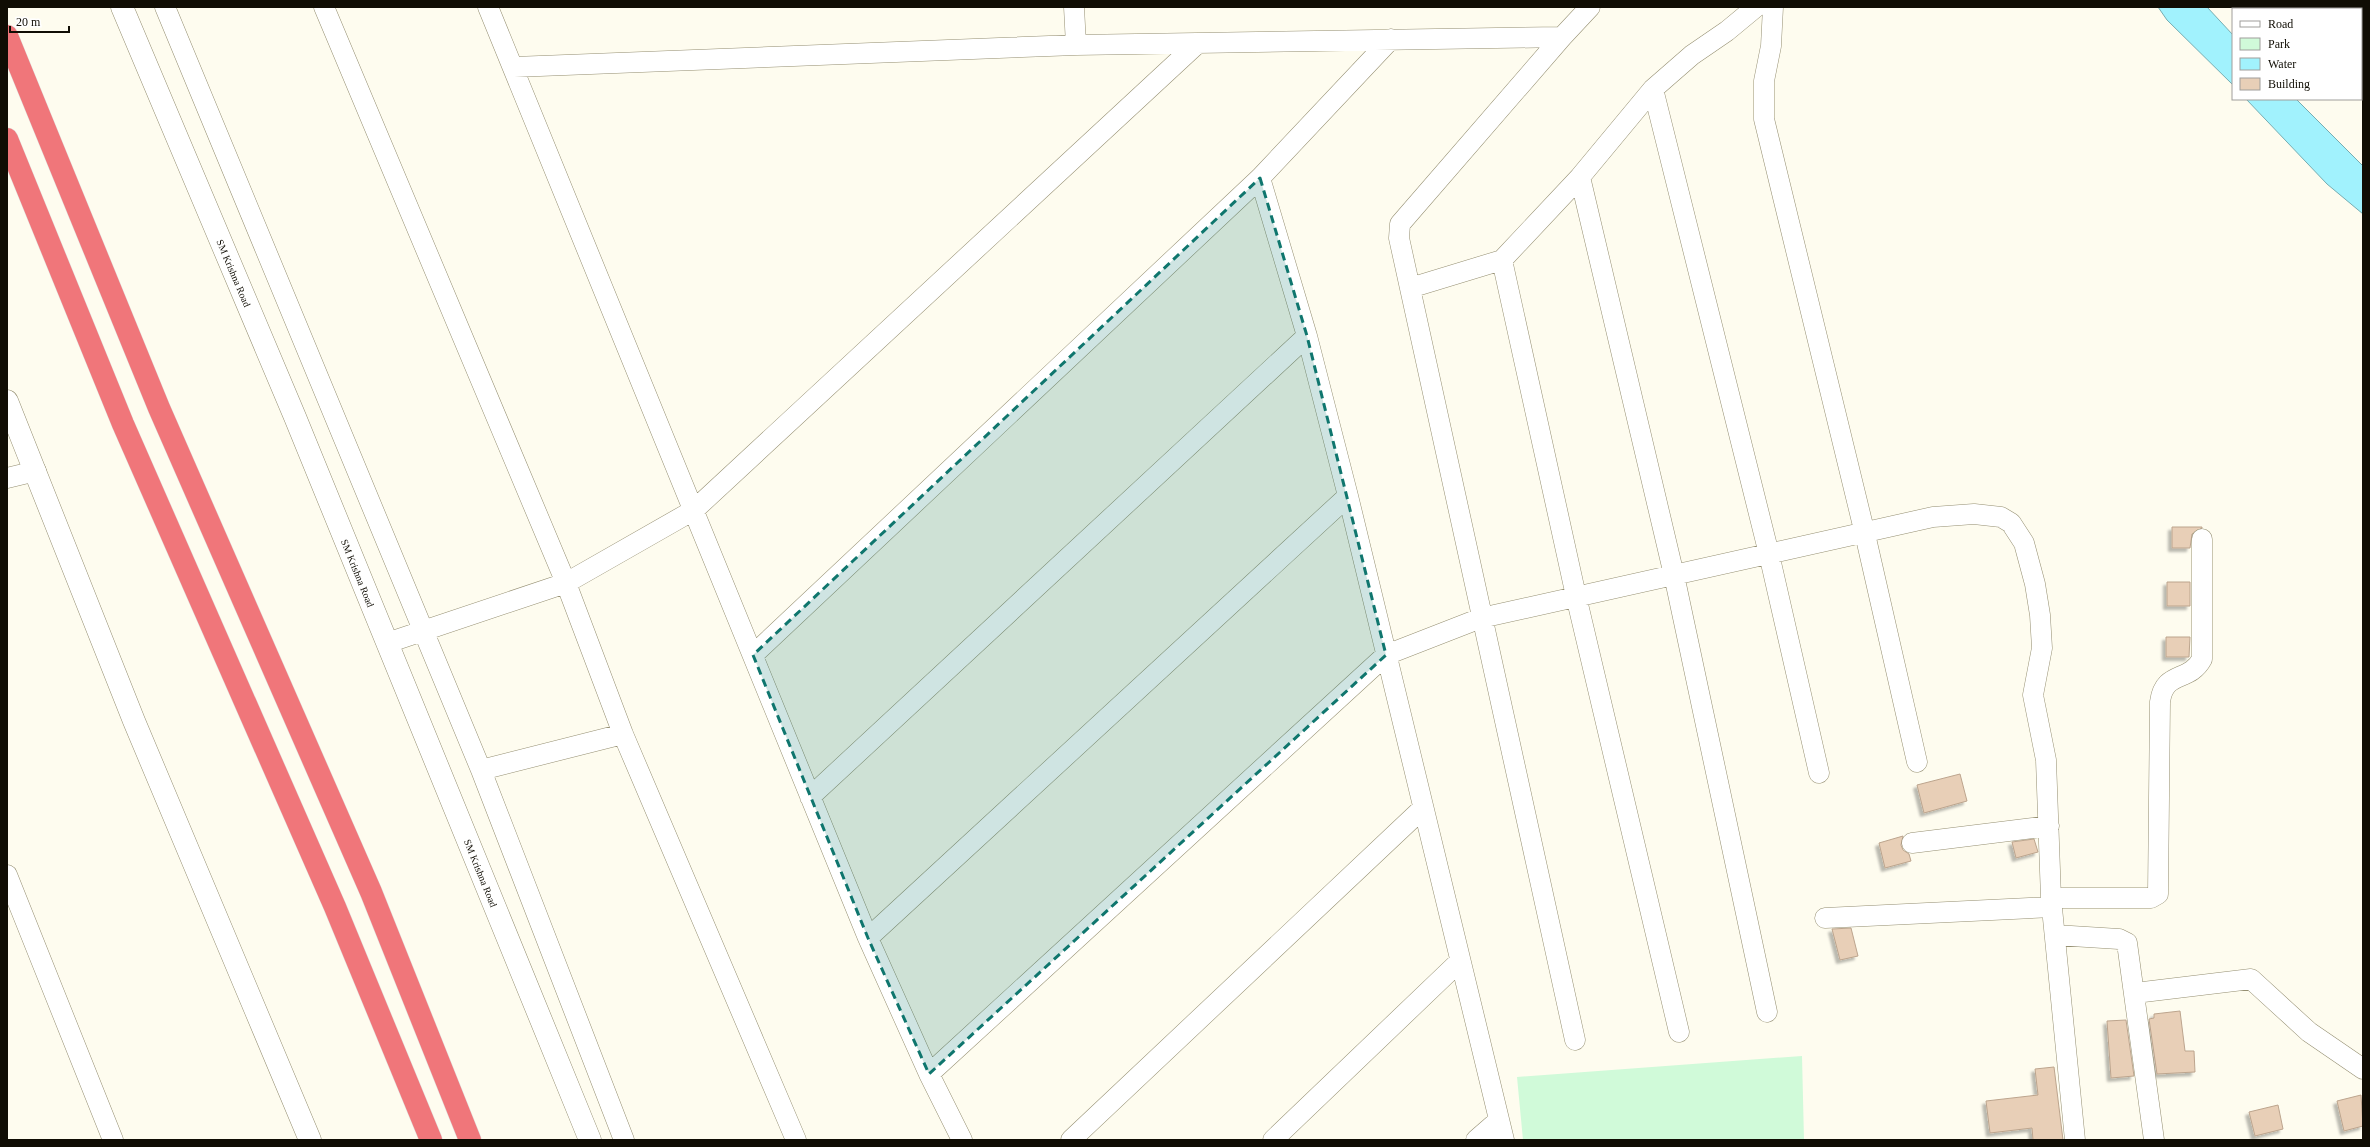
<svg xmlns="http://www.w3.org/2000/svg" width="2370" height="1147" font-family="'Times New Roman',serif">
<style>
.green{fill:#d0fad9}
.water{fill:#a1f2fd;stroke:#76adb2}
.building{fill:#e8cfb7;stroke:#bca48d;filter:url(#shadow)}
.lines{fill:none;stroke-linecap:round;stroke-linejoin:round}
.street-casing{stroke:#958f72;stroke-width:21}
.secondary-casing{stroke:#958f72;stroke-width:23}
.highway-casing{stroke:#dedddc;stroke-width:23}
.street{stroke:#fff;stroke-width:20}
.secondary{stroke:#fff;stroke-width:22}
.highway{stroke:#f0767a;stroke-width:22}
.marked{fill:#0f766e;fill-opacity:0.2;stroke:#0f766e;stroke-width:3;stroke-dasharray:8 5;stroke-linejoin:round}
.labels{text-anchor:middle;stroke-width:4;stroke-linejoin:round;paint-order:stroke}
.street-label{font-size:10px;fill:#100d04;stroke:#fff}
</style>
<defs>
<filter id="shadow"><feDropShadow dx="-3.5" dy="3.5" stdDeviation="1" flood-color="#0004"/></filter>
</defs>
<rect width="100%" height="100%" fill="#fefcef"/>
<!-- green -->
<path class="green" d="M1802,1056L1804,1140H1523L1517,1077Z"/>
<!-- water -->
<path class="water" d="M2158,7H2207L2233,35V85L2167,20Z
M2246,99H2296L2363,166V214L2327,184Z"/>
<!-- building -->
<path class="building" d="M2172,527H2202V528L2192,534L2190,548H2172Z
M2167,582H2190V606H2167Z
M2166,637H2190L2189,657H2166Z
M1960,774L1967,801L1924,813L1917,785Z
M1903,836L1901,845L1903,850L1909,854L1911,861L1885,868L1879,843Z
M2034,839L2038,852L2016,858L2012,842Z
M1851,928L1858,956L1840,960L1832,929Z
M2180,1011L2185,1051H2194L2195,1072L2157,1074L2149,1019L2154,1018V1014Z
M2126,1020L2134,1076L2111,1078L2107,1021Z
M2054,1067L2063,1140H2033L2032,1128L1990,1133L1986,1101L2038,1095L2035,1069Z
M2361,1095L2363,1126L2344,1131L2337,1101Z
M2278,1105L2283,1129L2255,1136L2249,1112Z"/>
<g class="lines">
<defs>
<path id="street" d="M165,7L481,770L624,1140
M324,7L566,583L623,734L796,1140
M488,7L868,938L929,1074L962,1140
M1074,7L1076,45
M1773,7L1771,46L1764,81V119L1865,534L1917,762
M514,67L1076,45L1562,37
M1653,89L1769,554L1819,773
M1580,177L1674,575L1767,1012
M1260,178L1307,336L1348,496L1504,1140
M1502,260L1576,596L1679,1032
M1410,288L1502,260L1580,177L1653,89L1692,55L1727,31L1756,7
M7,478L36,471
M387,643L566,583L694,510L1198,43
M753,655L1260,178L1391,39
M481,770L623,734
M810,797L1307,336
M1912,843L2049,826
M7,875L113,1140
M2051,898H2151L2158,894L2160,702C2164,670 2189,683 2202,659V539
M1825,918L2052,907
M2055,935L2119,939L2127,943L2154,1140
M868,938L1348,496
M2135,993L2251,979L2309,1032L2363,1069
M1575,1040L1399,238L1400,224L1562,37L1590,7
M929,1074L1386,655L1481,618L1933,517L1974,514L2001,517L2011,523L2024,543L2035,584L2040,615L2042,648L2033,695L2046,760L2051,898L2075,1140
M1071,1140L1422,809
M1273,1140L1460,961
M1476,1140L1499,1120"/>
<path id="secondary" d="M122,7L295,417L590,1140
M7,401L134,721L310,1140"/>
<path id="highway" d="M7,36L159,408L371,892L470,1140
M7,139L123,424L335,907L431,1140"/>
</defs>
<!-- street casing -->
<use href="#street" class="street-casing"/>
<!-- secondary casing -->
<use href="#secondary" class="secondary-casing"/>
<!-- highway casing -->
<use href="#highway" class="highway-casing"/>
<!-- street -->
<use href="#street" class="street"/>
<!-- secondary -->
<use href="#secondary" class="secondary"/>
<!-- highway -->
<use href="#highway" class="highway"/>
</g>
<!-- marked area -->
<path class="marked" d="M1260,178L1307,336L1386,655L929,1074L868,938L753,655Z"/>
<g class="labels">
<!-- street labels -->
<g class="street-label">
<text transform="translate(234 273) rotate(67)" y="4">SM Krishna Road</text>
<text transform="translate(358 573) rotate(68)" y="4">SM Krishna Road</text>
<text transform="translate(481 873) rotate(68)" y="4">SM Krishna Road</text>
</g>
</g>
<!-- border -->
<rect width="2370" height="1147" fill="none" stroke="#100d04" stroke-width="16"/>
<!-- legend -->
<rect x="2232" y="8" width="130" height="92" fill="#ffffff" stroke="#9f9e9b"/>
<rect x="2240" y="21" width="20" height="6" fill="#ffffff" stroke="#9f9e9b"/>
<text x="2268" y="28" font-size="12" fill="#100d04">Road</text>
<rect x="2240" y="38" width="20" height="12" fill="#d0fad9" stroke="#9f9e9b"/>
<text x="2268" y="48" font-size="12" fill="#100d04">Park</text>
<rect x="2240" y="58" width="20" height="12" fill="#a1f2fd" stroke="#9f9e9b"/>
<text x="2268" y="68" font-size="12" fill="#100d04">Water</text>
<rect x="2240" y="78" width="20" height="12" fill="#e8cfb7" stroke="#9f9e9b"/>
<text x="2268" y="88" font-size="12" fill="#100d04">Building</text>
<!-- scale -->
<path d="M10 26v6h59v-6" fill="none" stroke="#100d04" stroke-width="2"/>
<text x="16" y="26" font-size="12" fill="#100d04" stroke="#ffffff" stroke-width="3" paint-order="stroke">20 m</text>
</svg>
